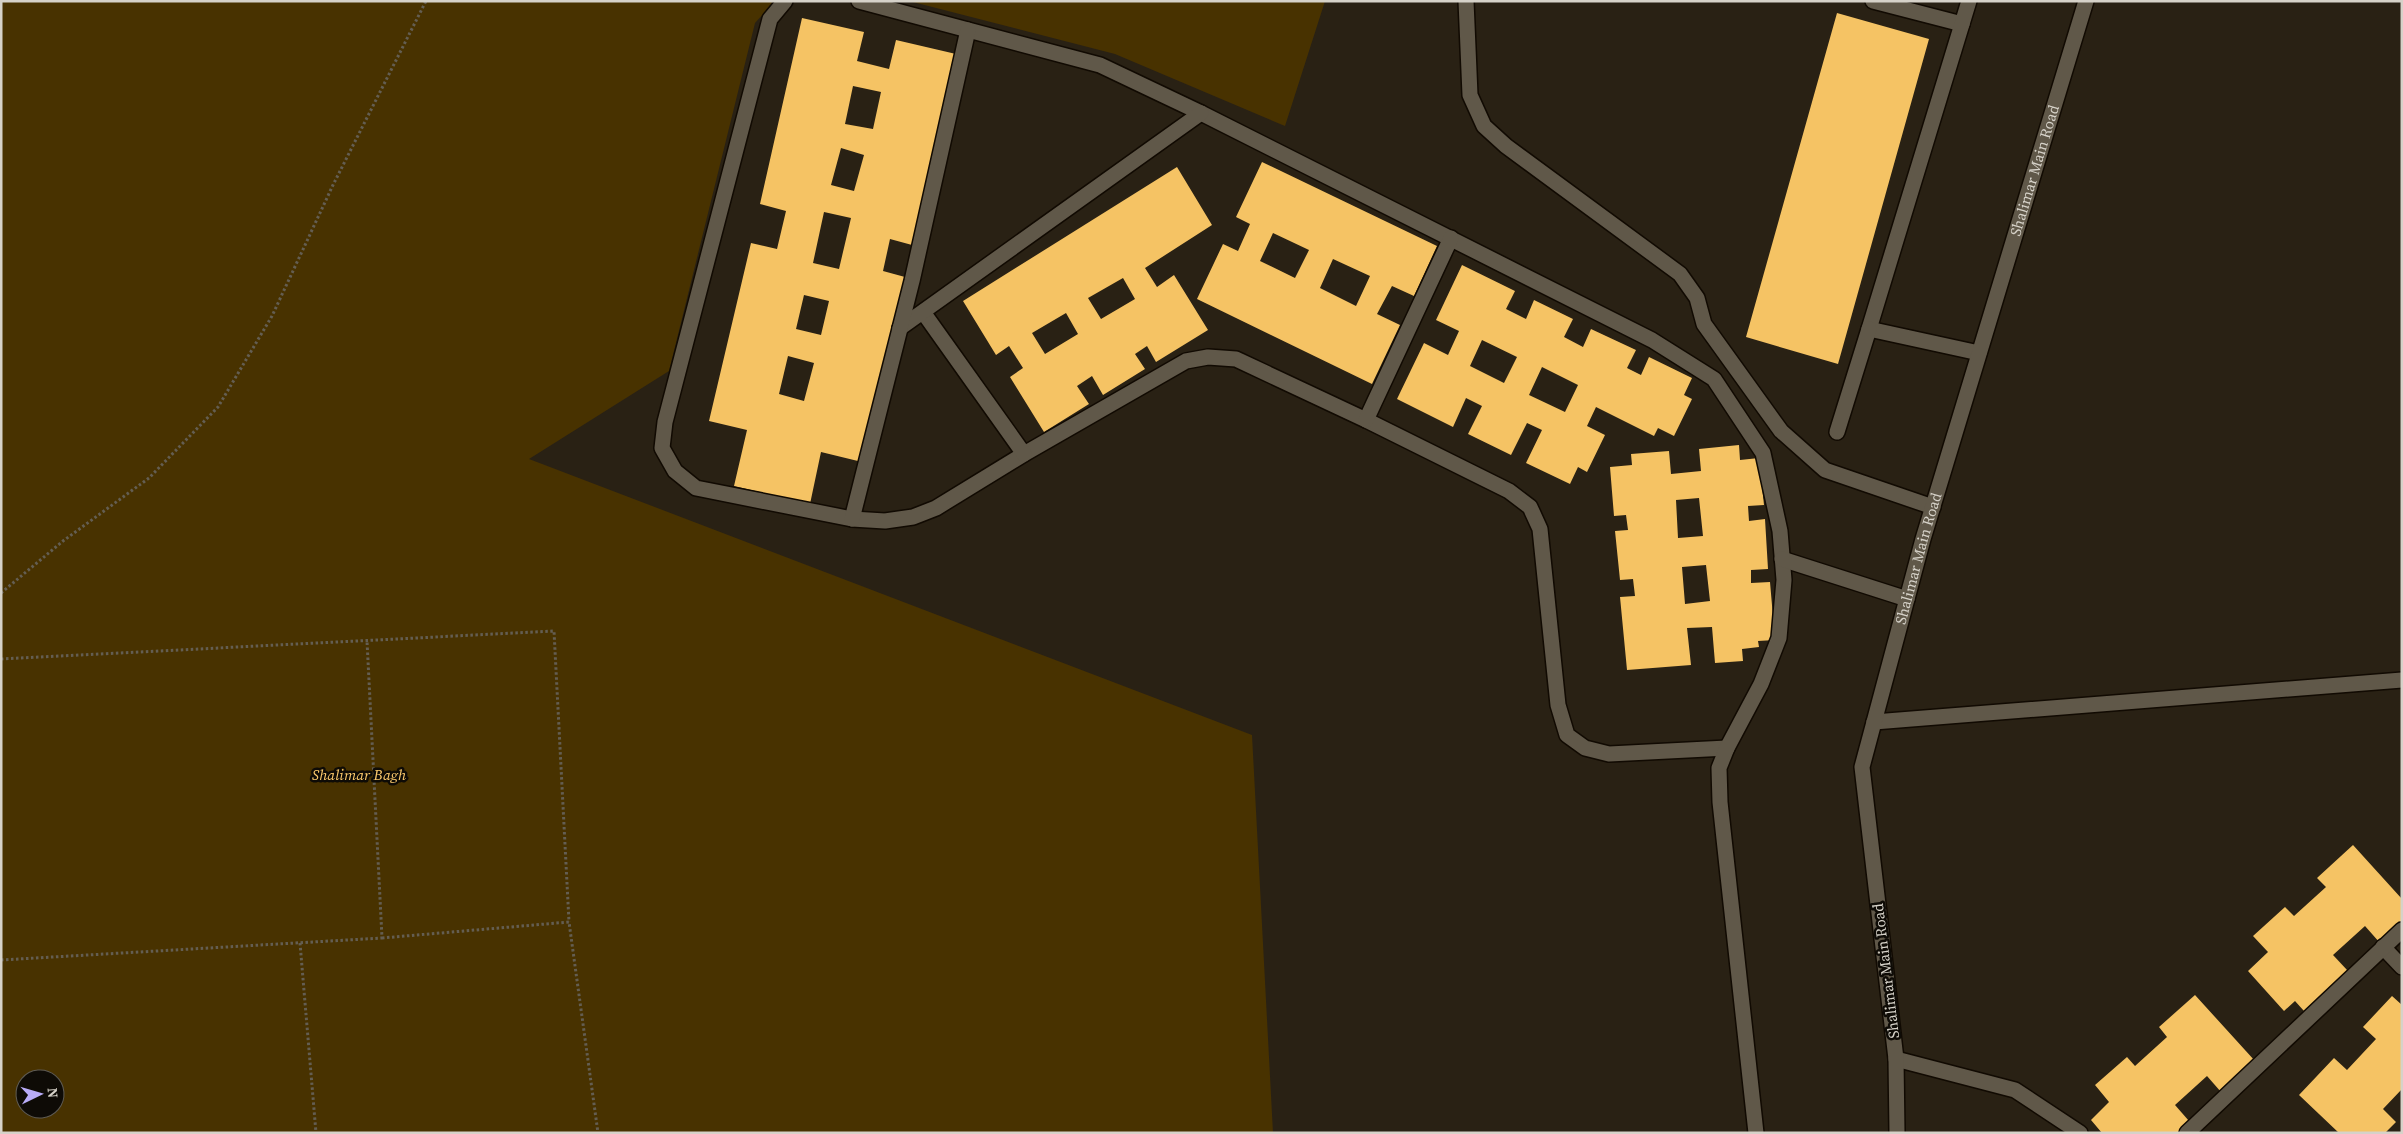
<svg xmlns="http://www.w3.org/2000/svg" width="2403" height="1134" font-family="'Source Serif 4',serif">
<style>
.green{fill:#483200;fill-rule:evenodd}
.building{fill:#f5c364;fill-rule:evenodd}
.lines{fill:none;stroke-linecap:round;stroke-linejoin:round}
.minor-casing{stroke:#110a02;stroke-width:18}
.path{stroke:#645e52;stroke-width:3;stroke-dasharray:2.5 2.5;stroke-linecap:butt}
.minor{stroke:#605849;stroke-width:15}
.labels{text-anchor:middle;stroke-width:5;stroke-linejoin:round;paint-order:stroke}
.street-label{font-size:15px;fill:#d6d2c9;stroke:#0e0b06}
.park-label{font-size:15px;font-style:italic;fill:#fcca6c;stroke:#0e0b06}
</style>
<rect width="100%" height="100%" fill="#292114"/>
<!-- green -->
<path class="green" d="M1,1H775L755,23L669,371L529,459L1252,735L1273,1133H1ZM25,1079H55V1109H25Z
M909,1H1325L1285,126L1115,54Z"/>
<!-- building -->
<path class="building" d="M1837,13L1929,39L1838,364L1746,337Z
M802,18L864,32L857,61L889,69L896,40L956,54L912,245L890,239L883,271L905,277L862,462L821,452L810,504L734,486L747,430L709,421L751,243L777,249L786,211L760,204ZM853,86L881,92L873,129L845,124ZM841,148L864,155L854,191L831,185ZM824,212L851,218L839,269L813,263ZM804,295L829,301L821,335L796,329ZM788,356L814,363L804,401L779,394Z
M1262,162L1437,246L1414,296L1392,286L1377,314L1400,325L1372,384L1197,299L1223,244L1238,251L1250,224L1236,217ZM1273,233L1309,250L1295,278L1260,261ZM1333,259L1370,276L1356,306L1320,288Z
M1177,167L1212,225L1145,268L1157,287L1174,275L1208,330L1156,362L1147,346L1135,354L1145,369L1103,395L1092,376L1077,386L1089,404L1044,432L1010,377L1023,368L1009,346L996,355L963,301ZM1123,278L1135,299L1101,319L1088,298ZM1066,313L1078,334L1045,354L1032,333Z
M1462,265L1515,291L1506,309L1526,319L1534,300L1573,319L1564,337L1583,347L1591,329L1636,350L1627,368L1641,375L1649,357L1692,378L1684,395L1692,399L1674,436L1658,428L1654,436L1596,407L1587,426L1605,435L1587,472L1578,467L1570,484L1526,463L1542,430L1527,423L1511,455L1468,434L1482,406L1466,398L1453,427L1397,399L1424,343L1448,355L1459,331L1436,320ZM1482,340L1517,357L1504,383L1470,366ZM1542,367L1578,385L1565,412L1529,395Z
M1739,445L1740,460L1759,458L1764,505L1748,506L1749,521L1765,519L1768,569L1751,570V583L1770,582L1775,640L1758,641L1759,647L1742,649L1743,661L1715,663L1712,627L1687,628L1691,665L1627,670L1620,597L1635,596L1633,579L1620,580L1615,531L1628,530L1626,515L1614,516L1610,467L1632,465L1631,454L1669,451L1671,474L1701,471L1699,449ZM1699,498L1703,536L1678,538L1676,500ZM1706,565L1710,601L1685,604L1682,567Z
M2353,845L2402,899V923L2380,943L2365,926L2333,955L2348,971L2304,1011L2295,1001L2284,1011L2248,971L2268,952L2253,936L2285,907L2294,916L2326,887L2317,878Z
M2195,995L2255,1061L2221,1092L2207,1076L2175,1105L2189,1121L2177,1133H2102L2091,1120L2109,1102L2095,1085L2127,1057L2135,1066L2167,1037L2159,1027Z
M2392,996L2402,1005V1089L2383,1109L2396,1122L2385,1133H2339L2299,1095L2334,1058L2347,1070L2376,1039L2363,1027Z"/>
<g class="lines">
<defs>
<g id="minor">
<path d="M785,1L770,19L665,422L662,448L675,471L696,488L852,519L885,521L913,517L936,508L1024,454L1186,361L1208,357L1236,359L1366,420L1509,491L1530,507L1540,529L1558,705L1567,735L1585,748L1609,754L1727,748"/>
<path d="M859,1L1100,65L1201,113L1652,340L1714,379L1763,453L1780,531L1784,580L1779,638L1761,684L1727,748L1719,768L1720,802L1756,1133"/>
<path d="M1466,1L1470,95L1484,126L1506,146L1680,274L1697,298L1704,324L1781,431L1825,470L1933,507"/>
<path d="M1873,1L1962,24"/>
<path d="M1969,1L1869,329L1979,353"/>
<path d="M923,312L1024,454"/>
<path d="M900,328L1201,113"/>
<path d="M1366,420L1451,238"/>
<path d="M1837,432L1869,329"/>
<path d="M852,519L912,281L968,30"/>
<path d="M1782,559L1907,599"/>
<path d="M1874,722L2402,680"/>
<path d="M2383,947L2402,967"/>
<path d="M1896,1059L2015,1090L2080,1133"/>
<path id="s1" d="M1897,1133L1896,1059L1862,767L1923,539L2086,1"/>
<path d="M2187,1133L2402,930"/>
</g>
</defs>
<!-- minor casing -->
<use href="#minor" class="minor-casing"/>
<!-- path -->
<path class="path" d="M1,593L63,541L149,478L218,407L272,316L333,185L426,1
M1,659L554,631L569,922
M382,938L569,922L598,1133
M300,943L316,1133
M1,960L382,938L367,641"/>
<!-- minor -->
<use href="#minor" class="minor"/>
</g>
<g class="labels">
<!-- street labels -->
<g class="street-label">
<text dy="5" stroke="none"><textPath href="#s1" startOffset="989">Shalimar Main Road</textPath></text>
<text dy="5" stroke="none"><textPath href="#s1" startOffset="584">Shalimar Main Road</textPath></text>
<text transform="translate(1886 971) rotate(-97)" y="5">Shalimar Main Road</text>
</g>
<!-- park labels -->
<g class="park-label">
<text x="359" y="780">Shalimar Bagh</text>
</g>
</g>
<!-- border -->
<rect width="2403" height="1134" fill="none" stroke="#d6d2c9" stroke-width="5"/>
<!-- north arrow -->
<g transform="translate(40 1094) rotate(85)"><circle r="24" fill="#0e0b06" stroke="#5e5b54"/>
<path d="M0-4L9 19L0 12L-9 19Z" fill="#b8abf7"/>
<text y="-8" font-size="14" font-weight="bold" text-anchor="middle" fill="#d6d2c9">N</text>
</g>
</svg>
